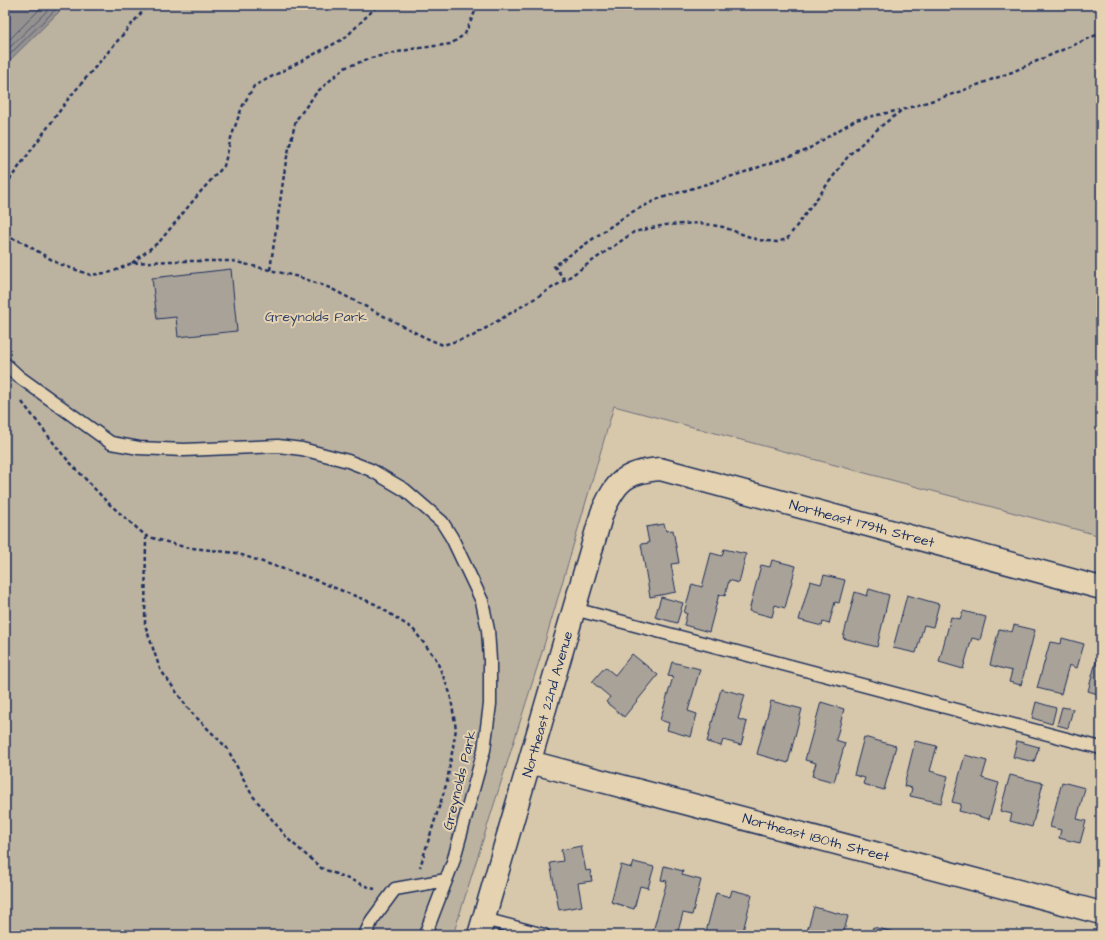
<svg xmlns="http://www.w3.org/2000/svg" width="1106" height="940" font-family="'Architects Daughter',sans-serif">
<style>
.green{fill:#bcb2a0;stroke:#6c707f}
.water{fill:#959190;stroke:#646a7c}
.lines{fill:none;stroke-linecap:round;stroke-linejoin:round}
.shore{stroke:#4c5672;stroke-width:1}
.building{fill:#a9a298;stroke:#1b2f5e}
.lane-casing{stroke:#1b2f5e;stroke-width:15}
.street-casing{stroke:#1b2f5e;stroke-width:25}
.path{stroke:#1b2f5e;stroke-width:2.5;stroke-dasharray:4 3;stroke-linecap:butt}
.lane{stroke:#e4d2b0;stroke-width:12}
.street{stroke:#e4d2b0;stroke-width:22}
.labels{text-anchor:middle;stroke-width:4;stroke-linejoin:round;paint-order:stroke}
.park-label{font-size:14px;fill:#334368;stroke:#e4d2b0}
.street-label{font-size:14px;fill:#1b2f5e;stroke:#e4d2b0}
</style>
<rect width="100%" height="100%" fill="#d8c8ab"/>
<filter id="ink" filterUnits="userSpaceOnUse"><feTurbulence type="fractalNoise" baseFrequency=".025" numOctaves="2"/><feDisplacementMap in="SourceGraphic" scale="8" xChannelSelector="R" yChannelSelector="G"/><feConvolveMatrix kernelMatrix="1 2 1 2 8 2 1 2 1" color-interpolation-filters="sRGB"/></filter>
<g filter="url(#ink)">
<!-- green -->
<path class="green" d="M5,5H1101V536L614,406L542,652L453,935H5Z"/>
<!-- water -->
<path class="water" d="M5,5H66L5,65Z"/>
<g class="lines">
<!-- shore -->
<path class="shore" d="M5,44L44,5
M5,52L53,5
M5,59L60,5"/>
</g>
<!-- building -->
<path class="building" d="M231,269L237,331L178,337L176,317L157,319L152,278Z
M664,524L666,531L673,530L679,563L671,564L676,592L650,597L641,544L649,543L646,527Z
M724,549L746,554L739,583L729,580L725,596L719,594L709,632L684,625L687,613H684L692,584L702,587L711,553L722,556Z
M772,560L796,566L785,608L775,605L772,617L749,611L761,565L770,567Z
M824,575L845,580L839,603L835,602L829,624L823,622L822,626L799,620L810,581L821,584Z
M869,589L889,595L877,647L843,638L855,592L867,596Z
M907,595L939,604L933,627L924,625L916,653L893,648Z
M661,597L683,603L677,623L655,617Z
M963,611L986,617L980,640L972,638L963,669L939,662L951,617L960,619Z
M1014,625L1035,630L1021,685L1009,682L1012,671L990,665L999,629L1012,632Z
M1062,638L1084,644L1077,668L1069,665L1061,694L1037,688L1050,642L1061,644Z
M632,654L658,675L624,717L606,702L610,697L592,682L605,667L615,675Z
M1098,654L1101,655V695L1088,691Z
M672,662L700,669L688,711L697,714L691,737L667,730L669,723L660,720L673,677L668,676Z
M721,689L745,695L738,719L747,722L741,745L723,740L721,746L707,742Z
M771,701L802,709L788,763L757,754Z
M821,702L844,709L836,740L845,743L834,782L812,776L816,763L805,760Z
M1036,702L1056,708L1052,724L1032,718Z
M1062,707L1073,709L1068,728L1057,725Z
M864,737L896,746L884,790L863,784L865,778L854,775Z
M915,741L937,746L930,771L948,776L941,803L910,796L912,788L904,786Z
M1017,741L1039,747L1034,762L1013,757Z
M965,755L987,761L982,778L999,783L989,819L959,811L961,804L952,802Z
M1010,775L1043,783L1032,827L1010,821L1012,814L1000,811Z
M1062,782L1085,788L1077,819L1086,821L1080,843L1059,838L1061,830L1050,827Z
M581,846L586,871L590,870L592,881L578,883L582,906L559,910L550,863L563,861L561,850Z
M634,862L654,867L648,888L640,886L634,909L611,902L621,865L632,868Z
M664,866L683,871L682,875L701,880L692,915L683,913L677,935H652L667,881L661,880Z
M732,890L752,895L742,935H718L706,932L716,893L730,897Z
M814,907L848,916L843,935H806Z
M873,927L894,932L893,935H859L860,930L871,933Z"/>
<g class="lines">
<defs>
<path id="lane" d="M5,364L18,376L111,443L139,448L184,450L278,446L302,449L348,461L371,470L405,490L442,522L452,538L482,601L488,630L490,660V704L484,750L453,862L425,935
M574,609L1101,748
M484,919L544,935
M365,935L372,920L395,889L446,880"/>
<path id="street" d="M530,762L1101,913
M479,935L602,513C616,481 625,472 660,469L1101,588"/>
</defs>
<!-- lane casing -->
<use href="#lane" class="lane-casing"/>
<!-- street casing -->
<use href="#street" class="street-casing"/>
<!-- path -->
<path class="path" d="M5,186L69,98L148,5
M5,236L20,241L59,264L91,275L112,272L132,263L170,261H232L299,277L330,288L424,337L443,345L473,336L565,280L634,232L665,225L700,223L723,227L758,240L777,242L787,239L849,155L880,127L902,110L956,93L1012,72L1101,33
M132,263L160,241L202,190L224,166L231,138L242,107L254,86L345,38L378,5
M270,270L286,161L296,120L317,92L344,68L371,58L412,49L451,44L465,34L478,5
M565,280L554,266L630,213L658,199L742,173L805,151L855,120L900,110
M22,402L63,455L107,502L146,536L184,547L236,553L313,579L375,604L413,629L436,659L450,693L456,729L447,782L420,867
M146,536L145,625L160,669L190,711L227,748L252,795L288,839L321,868L371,888L375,889"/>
<!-- lane -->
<use href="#lane" class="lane"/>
<!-- street -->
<use href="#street" class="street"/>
</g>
</g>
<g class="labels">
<!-- park labels -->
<g class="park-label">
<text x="316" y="321">Greynolds Park</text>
</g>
<!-- street labels -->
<g class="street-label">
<text transform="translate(862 523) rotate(15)" y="5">Northeast 179th Street</text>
<text transform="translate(547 704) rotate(-74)" y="5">Northeast 22nd Avenue</text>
<text transform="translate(459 780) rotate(-76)" y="5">Greynolds Park</text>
<text transform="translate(816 837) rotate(15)" y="5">Northeast 180th Street</text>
</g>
</g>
<!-- margin -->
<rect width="1106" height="940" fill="none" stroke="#e4d2b0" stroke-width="20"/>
<rect x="10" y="10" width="1086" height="920" fill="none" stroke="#1b2f5e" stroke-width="1.5" filter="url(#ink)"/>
</svg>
